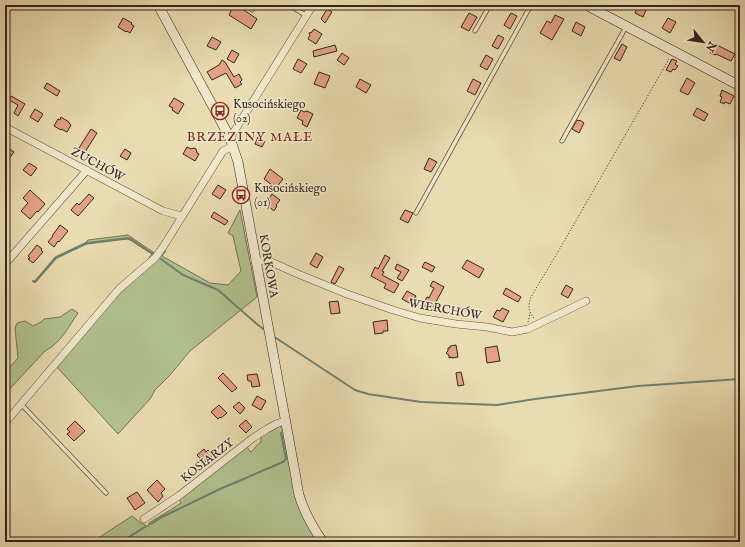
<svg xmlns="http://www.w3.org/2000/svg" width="745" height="547" font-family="'IM FELL English',serif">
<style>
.green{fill:#b1c28f;stroke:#737356}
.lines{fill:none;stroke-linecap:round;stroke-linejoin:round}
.stream{stroke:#707f72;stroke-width:2}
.building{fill:#e4a184;stroke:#35241d}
.lane-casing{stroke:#625242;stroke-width:5}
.street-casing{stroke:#625242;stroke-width:8}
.secondary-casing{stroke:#35241d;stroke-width:10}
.path{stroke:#35241d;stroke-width:1;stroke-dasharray:1 2;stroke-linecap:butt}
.lane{stroke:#f1e8cc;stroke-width:3.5}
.street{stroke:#f1e8cc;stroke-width:7}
.secondary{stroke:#f1e8cc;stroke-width:9}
.labels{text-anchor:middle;stroke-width:3;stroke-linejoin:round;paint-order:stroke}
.poi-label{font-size:12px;fill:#35241d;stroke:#f1e8cc;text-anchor:start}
.street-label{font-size:12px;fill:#35241d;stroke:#f1e8cc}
.neighbourhood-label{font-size:13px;letter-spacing:1px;fill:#7a1f14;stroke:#f1e8cc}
</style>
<rect width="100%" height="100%" fill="#e9dcb0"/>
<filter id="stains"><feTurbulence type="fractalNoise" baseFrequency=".005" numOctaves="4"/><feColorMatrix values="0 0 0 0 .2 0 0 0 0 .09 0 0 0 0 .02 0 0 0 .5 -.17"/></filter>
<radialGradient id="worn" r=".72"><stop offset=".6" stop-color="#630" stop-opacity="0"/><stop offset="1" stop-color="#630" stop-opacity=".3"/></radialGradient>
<!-- green -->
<path class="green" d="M240,210L257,297L190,351L170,375L155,390L150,399L118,434L56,366L120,290L164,251H166L162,256L210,283L228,285L241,271L233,236L228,233Z
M128,235L156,254L143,266L152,254L130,240L127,239L87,244L56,258L35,283L34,282L55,257L85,243L88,240Z
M72,309L78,313C69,326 60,344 45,351L5,394V367H10L18,358L15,328L17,323L25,321L33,326L41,322L44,319L60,317Z
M283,425L290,463L320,542H92L132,516L142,524H144L146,526H149V523C160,516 171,510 181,503L179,498L246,446L251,452C255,449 256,445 261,442C259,431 275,428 283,425Z"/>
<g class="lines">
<!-- stream -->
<path class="stream" d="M161,259L183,275L218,290L258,325L266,331
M33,281L35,282L56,258L87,243L128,238L131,239L153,254
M273,336L355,390L368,394L421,402L497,405L535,399L638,386L740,379
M151,524L160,518L220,489L283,462L286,459L281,433
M121,542L145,527"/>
</g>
<!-- building -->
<path class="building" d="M234,5H247L244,10L257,19L251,29L229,15Z
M639,5H648L643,17L635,13Z
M327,9L332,12L325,23L321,19Z
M469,13L477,17L469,31L461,27Z
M511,13L517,16L510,29L504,25Z
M555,15L564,19L552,40L540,33L547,21L551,23Z
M123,18L132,23L131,24L134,26L130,33L127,31L126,32L118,27Z
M668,18L676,22L670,33L662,28Z
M576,22L585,27L581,36L572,31Z
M314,29L322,34L316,44L308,39L310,35L309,33L312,32Z
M498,35L504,38L498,49L492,46Z
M212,37L221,42L216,50L207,46Z
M622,44L627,47L620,61L614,58Z
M715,44L735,54L731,61L716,54L715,55L710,53Z
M335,45L337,51L314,57L313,51Z
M232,50L239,54L234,63L227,59Z
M342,53L349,58L344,65L337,60Z
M486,55L493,59L487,70L480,66Z
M298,59L307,64L301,73L293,69Z
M672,59L677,61L675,64L678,66L675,70L673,69L671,72L666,70Z
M222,60L225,62L234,77L239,74L242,80L240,82L242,84L235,88L226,73L212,80L207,72L219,65Z
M319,72L330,76L325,88L314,84Z
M687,78L695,83L688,95L680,91Z
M360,79L371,85L366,93L356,87Z
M473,79L481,83L475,95L467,91Z
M47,83L60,91L57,96L44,88Z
M722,90L734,96L730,104L725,102L724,104L720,102L722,97L720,96Z
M11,96L25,104L18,116L14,113L18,105L9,100Z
M174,98L184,104L178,114L172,110L173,108L169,106Z
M697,108L708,114L704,121L693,115Z
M35,109L43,114L38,122L30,117Z
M301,110L304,112L307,111L313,114L307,127L302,124L303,121L297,118Z
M61,117L69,122V123L71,125L67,132L61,129V130L54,126L58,119L60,120Z
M577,120L579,121L580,120L584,123L579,133L572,129Z
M91,129L97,133L85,152L79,148Z
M258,137L265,141L262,147L255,144Z
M5,146L14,152L8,160L5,157Z
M187,147L191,149L194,148L196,149L197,153L199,154L195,161L183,154Z
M125,149L131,153L127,160L120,156Z
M429,158L437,162L431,172L424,169Z
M29,163L37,168L31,176L23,170Z
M270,169L283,179L276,188L264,179Z
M218,185L226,190L220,199L212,194Z
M30,190L45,204L38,212L37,211L30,219L21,211L28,203L23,198Z
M89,194L94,198L78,216L71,210L77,203L79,205Z
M272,194L280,200L276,205L277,206L274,211L264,203L267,199L268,200Z
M405,210L413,213L408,223L400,219Z
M214,212L228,221L225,225L211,217Z
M60,225L68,231L59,242L58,241L54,247L48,242L53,236H52Z
M37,245L42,249L41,250L43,252L33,263L28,259L30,258L28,256Z
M316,253L323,257L317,268L310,264Z
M385,255L390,258L382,271L384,272L382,275L399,284L394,293L384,288L386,284L371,276L375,267L378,269Z
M467,260L484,269L479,278L462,268Z
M425,262L435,267L432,272L422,267Z
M397,264L409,270L402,281L397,278L401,272L395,269Z
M339,266L344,269L335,284L331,282Z
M433,281L444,287L431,311L426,308L427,307L422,305L427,297L429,298L434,288L430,286Z
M566,285L573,289L568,298L561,294Z
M506,288L521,297L518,302L503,294Z
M407,291L416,296L411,304L402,299Z
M338,301L340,313L331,314L329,302Z
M502,308L509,311L503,322L493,317L497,310L500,311Z
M387,320L388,331H383V333L375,334L373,322Z
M456,345L458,357L452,358V357L449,358V355L446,353L448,351V348H450V346Z
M497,346L500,361L487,363L485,348Z
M461,372L464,385L458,386L456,373Z
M223,373L237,388L232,392L218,378Z
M257,374L260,386L252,387L251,381H248L247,375Z
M257,396L266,401L261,410L252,405Z
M239,402L245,408L240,414L233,407Z
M219,405L227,413L221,418L220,417L218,419L211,412Z
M246,420L252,427L246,433L239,426Z
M75,421L85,431L74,441L67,434L70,432L67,429Z
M204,449L206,452L208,450L213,455L204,463L197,455Z
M157,480L165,489L161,493L163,496L158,502L147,490Z
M137,492L145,503L135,510L127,498Z"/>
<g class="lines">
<defs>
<path id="lane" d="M289,5L307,16
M252,10L256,5
M475,31L490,5
M562,141L626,27
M416,213L531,5
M21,404L106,493"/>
<path id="street" d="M5,127L163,211L178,215H183
M230,138L313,5
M255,261H269L298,274L347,294L393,310L420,318L456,324L487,327L512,332L528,329L586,301
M5,264L87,170
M5,423L119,289L155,258L163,247L223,151L233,146
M144,519L180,495L253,438L267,429L276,424L285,421"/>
<path id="secondary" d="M158,5L230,138L238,162L294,467C296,476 297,486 299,495C304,511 313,528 323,542
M586,5L740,86"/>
</defs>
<!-- lane casing -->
<use href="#lane" class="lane-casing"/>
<!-- street casing -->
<use href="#street" class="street-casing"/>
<!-- secondary casing -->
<use href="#secondary" class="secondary-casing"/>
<!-- path -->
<path class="path" d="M534,318C528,312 528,305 531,297L562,245L669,59
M528,322L530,313"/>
<!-- lane -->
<use href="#lane" class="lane"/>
<!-- street -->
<use href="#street" class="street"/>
<!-- secondary -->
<use href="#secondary" class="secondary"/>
</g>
<!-- icons -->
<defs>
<symbol id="bus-ring" viewBox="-11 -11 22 22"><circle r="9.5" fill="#f1e8cc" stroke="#8f2418" stroke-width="1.5"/><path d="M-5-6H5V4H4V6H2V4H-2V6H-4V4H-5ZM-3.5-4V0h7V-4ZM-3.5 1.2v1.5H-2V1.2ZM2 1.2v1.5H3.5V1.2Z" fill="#8f2418"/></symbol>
</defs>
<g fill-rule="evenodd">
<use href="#bus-ring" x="210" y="101" width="20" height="20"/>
<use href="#bus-ring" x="231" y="185" width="20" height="20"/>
</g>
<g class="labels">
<!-- poi labels -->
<g class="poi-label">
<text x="233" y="108">Kusocińskiego<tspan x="233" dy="14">(02)</tspan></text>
<text x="254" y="192">Kusocińskiego<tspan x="254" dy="14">(01)</tspan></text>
</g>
<!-- street labels -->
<g class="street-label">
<text transform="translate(98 164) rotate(28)" y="4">ZUCHÓW</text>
<text transform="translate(269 266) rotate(80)" y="4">KORKOWA</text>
<text transform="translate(445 309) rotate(10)" y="4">WIERCHÓW</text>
<text transform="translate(207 460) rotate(-38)" y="4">KOSIARZY</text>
</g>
<!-- neighbourhood labels -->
<g class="neighbourhood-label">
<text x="250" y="141">BRZEZINY MAŁE</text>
</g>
</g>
<!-- margin -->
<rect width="745" height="547" fill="none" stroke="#e9dcb0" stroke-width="20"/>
<rect x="6" y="6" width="733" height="535" fill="none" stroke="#35241d" stroke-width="2"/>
<rect x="10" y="10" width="725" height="527" fill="none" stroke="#35241d"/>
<!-- north arrow -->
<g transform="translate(703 42) rotate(120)" stroke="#f1e8cc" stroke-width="3" paint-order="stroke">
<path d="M0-3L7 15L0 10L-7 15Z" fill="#35241d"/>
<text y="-6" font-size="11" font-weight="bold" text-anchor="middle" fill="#35241d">N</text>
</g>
<rect width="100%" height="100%" filter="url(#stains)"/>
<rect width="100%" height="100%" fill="url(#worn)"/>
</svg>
